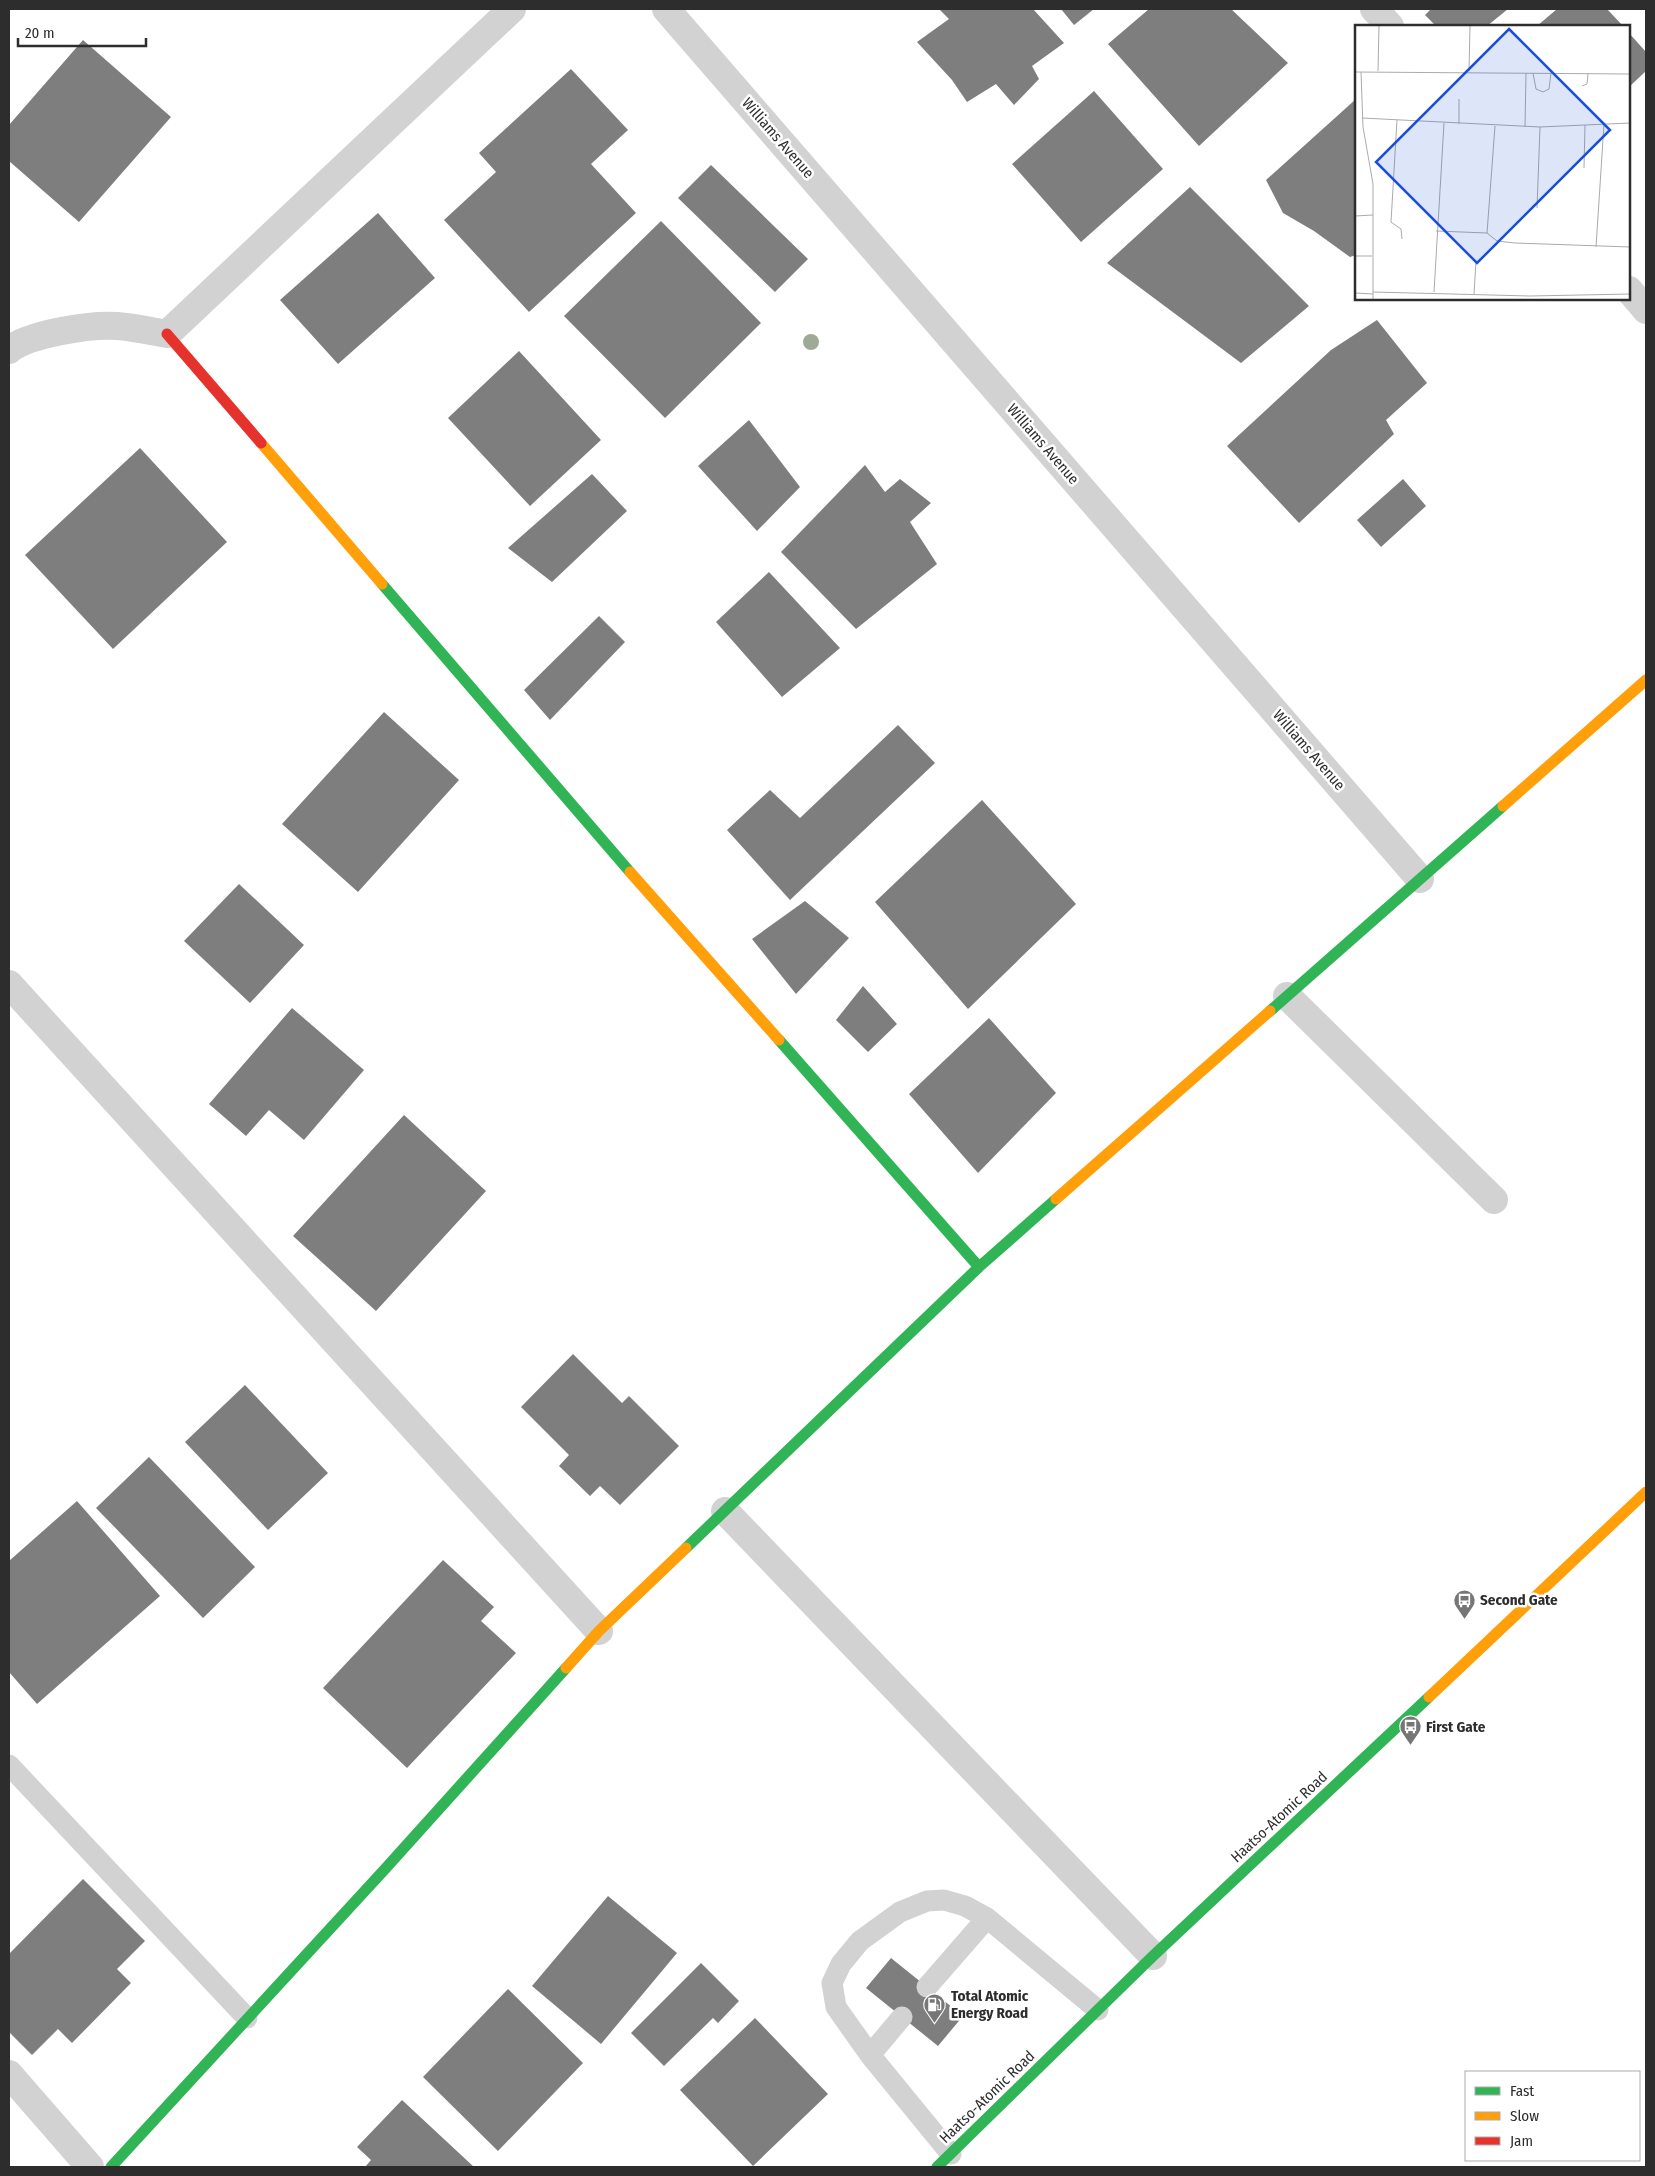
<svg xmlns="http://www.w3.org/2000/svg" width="1655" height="2176" font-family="'Fira Sans Condensed',sans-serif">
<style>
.building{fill:#7e7e7e}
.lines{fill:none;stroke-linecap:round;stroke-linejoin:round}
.lane{stroke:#d2d2d2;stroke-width:21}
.street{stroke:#d2d2d2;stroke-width:28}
.fast{stroke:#30b455;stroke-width:11}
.slow{stroke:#ff9f0a;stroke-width:11}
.jam{stroke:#e5322d;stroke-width:11}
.tree{fill:#9faa95}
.labels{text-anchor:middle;stroke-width:5;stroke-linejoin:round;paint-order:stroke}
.street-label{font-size:15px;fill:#2d2d2d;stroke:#fff}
.poi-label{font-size:15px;font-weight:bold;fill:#2d2d2d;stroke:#fff;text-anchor:start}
.inset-road{fill:none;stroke:#ababab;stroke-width:1}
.view{fill:#1d4ed8;fill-opacity:0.15;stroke:#1d4ed8;stroke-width:2.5}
.inset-edge{fill:none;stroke:#2d2d2d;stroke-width:2.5}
</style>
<rect width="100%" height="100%" fill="#fff"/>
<!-- building -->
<path class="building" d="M939,9H1033L1064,43L1032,66L1039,79L1014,105L996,84L967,102L952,80L917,42L949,19Z
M1061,9H1094L1074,25Z
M1149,9H1231L1288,63L1199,146L1108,44Z
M1431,9H1508L1487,26H1436L1425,15Z
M1557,9H1607L1623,26H1537Z
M1629,33L1646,52V71L1629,87Z
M83,40L171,117L79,222L9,161V125Z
M571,69L628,130L591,164L636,213L529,312L444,220L496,172L479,153Z
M1094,91L1163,169L1081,242L1012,164Z
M1356,99V255L1350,257L1314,231L1283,213L1266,180Z
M711,165L808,259L775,292L678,198Z
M1190,187L1309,306L1241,363L1107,263Z
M378,213L435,278L338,364L280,300Z
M661,221L761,323L665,418L564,316Z
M1377,320L1427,383L1386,420L1394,434L1299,523L1227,446L1331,350Z
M519,351L601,440L530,506L448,418Z
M749,420L800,487L757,531L698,466Z
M140,448L227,542L113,649L25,555Z
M865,465L885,492L900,479L931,503L910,522L937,564L856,629L781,552Z
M592,474L627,511L552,582L508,548Z
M1403,479L1426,506L1381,547L1357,520Z
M769,572L840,648L782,697L716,622Z
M599,616L625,642L550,720L524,690Z
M384,712L459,780L358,892L282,824Z
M898,725L935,763L790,900L727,830L770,790L800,818Z
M982,800L1076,904L968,1009L875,902Z
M239,884L304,945L250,1003L184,941Z
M805,901L849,938L796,994L752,939Z
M863,986L897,1024L868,1052L836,1020Z
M292,1008L364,1070L304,1140L269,1110L246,1136L209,1104Z
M989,1018L1056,1093L978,1173L909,1094Z
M404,1115L486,1191L376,1311L293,1236Z
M573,1354L622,1403L629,1396L679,1446L620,1505L600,1486L590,1496L559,1466L569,1455L521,1407Z
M245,1385L328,1473L268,1530L185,1442Z
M149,1457L255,1567L203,1618L96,1508Z
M77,1501L160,1596L37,1704L9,1672V1561Z
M443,1560L494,1607L481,1621L516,1653L407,1768L323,1688Z
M83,1879L145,1941L117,1969L131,1983L72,2043L58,2029L32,2055L9,2032V1954Z
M608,1896L677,1953L601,2044L532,1986Z
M891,1958L963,2016L938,2046L866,1988Z
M701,1963L739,2001L718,2023L713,2018L664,2066L631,2033Z
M508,1989L583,2063L498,2151L423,2077Z
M755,2018L828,2094L753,2166L680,2090Z
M402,2100L474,2167H365L371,2160L357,2147Z"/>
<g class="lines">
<!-- lane -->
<path class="lane" d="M9,1765L247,2018
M927,1987L987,1918
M870,2055L902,2017
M951,2154L870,2055L836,2007L832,1983L841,1964L860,1941L900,1912L927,1901L944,1900L965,1906L987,1918L1098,2010"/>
<!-- street -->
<path class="street" d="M666,9L1420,879
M1374,9L1390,26
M1629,290L1646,310
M9,350C28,334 91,324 117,326C133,327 150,331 167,334L512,9
M9,984L599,1631
M1287,996L1494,1200
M725,1511L1153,1956
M9,2074L90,2167"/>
<!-- fast -->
<path class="fast" d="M382,584L630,872
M1270,1011L1503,806
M779,1040L979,1267
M686,1548L979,1267L1056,1199
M111,2167L385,1869L566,1668
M937,2167L1153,1956L1429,1697"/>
<!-- slow -->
<path class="slow" d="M261,443L382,584
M1503,806L1646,680
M630,872L779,1040
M1056,1199L1270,1011
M566,1668L599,1631L686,1548
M1429,1697L1646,1492"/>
<!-- jam -->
<path class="jam" d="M167,334L261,443"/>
</g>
<!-- trees -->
<circle class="tree" cx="811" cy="342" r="8"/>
<!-- icons -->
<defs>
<symbol id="bus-pin" viewBox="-11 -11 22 30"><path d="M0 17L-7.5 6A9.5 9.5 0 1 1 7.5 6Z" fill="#767676" stroke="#fff"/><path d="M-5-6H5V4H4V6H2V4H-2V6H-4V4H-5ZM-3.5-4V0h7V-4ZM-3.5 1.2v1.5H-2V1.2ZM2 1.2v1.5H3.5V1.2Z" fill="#fff"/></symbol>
<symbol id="fuel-pin" viewBox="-11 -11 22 30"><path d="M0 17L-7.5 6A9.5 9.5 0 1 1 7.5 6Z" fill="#767676" stroke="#fff"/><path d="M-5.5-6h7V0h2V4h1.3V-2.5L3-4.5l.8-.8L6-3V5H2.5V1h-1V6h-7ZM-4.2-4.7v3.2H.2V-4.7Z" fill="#fff"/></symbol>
</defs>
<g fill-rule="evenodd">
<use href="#bus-pin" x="1452" y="1588" width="25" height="34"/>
<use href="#bus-pin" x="1398" y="1714" width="25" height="34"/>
<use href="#fuel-pin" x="922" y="1992" width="25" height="34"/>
</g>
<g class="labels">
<!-- street labels -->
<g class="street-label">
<text transform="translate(778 138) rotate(49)" y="5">Williams Avenue</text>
<text transform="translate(1043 444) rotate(49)" y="5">Williams Avenue</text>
<text transform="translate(1309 750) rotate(49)" y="5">Williams Avenue</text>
<text transform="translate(1279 1817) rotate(-43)" y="5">Haatso-Atomic Road</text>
<text transform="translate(987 2097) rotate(-44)" y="5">Haatso-Atomic Road</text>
</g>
<!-- poi labels -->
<g class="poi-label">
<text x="1480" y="1605">Second Gate</text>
<text x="1426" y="1732">First Gate</text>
<text x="951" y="2001">Total Atomic<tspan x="951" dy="17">Energy Road</tspan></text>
</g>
</g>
<!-- overview -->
<g transform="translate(1355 25)">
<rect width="275" height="275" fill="#fff"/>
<path class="inset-road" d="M23,46L24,1M114,46L115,1M0,47L275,49M6,47L8,102L18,159V274M178,48L181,64L188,67L194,64L196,48M227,61L232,59L233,49M104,74V99M7,93L185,102L275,98M42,95L36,197L46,204L47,214M170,102L171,48M229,143L230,100M182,183L185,102M0,191L18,190M81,206L132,208L142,216L160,218L275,222M132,208L140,101M241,222L249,99M0,231H17M18,267L175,271L275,269M79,267L89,98M0,268L18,269M119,269L121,236"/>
<path class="view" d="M154,4L255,105L122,238L21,137Z"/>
<rect width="275" height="275" class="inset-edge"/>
</g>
<!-- border -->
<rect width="1655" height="2176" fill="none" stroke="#2d2d2d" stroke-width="20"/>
<!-- legend -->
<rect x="1465" y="2071" width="175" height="90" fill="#ffffff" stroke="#ababab"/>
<rect x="1475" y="2087" width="25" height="8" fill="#30b455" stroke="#ababab"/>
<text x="1510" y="2096" font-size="15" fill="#2d2d2d">Fast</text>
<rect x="1475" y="2112" width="25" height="8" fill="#ff9f0a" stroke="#ababab"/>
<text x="1510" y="2121" font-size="15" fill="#2d2d2d">Slow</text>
<rect x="1475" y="2137" width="25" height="8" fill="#e5322d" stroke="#ababab"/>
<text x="1510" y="2146" font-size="15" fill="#2d2d2d">Jam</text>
<!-- scale -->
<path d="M18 38v8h128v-8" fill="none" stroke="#2d2d2d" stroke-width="2.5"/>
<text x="25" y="38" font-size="15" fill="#2d2d2d" stroke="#ffffff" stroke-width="4" paint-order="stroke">20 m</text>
</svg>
